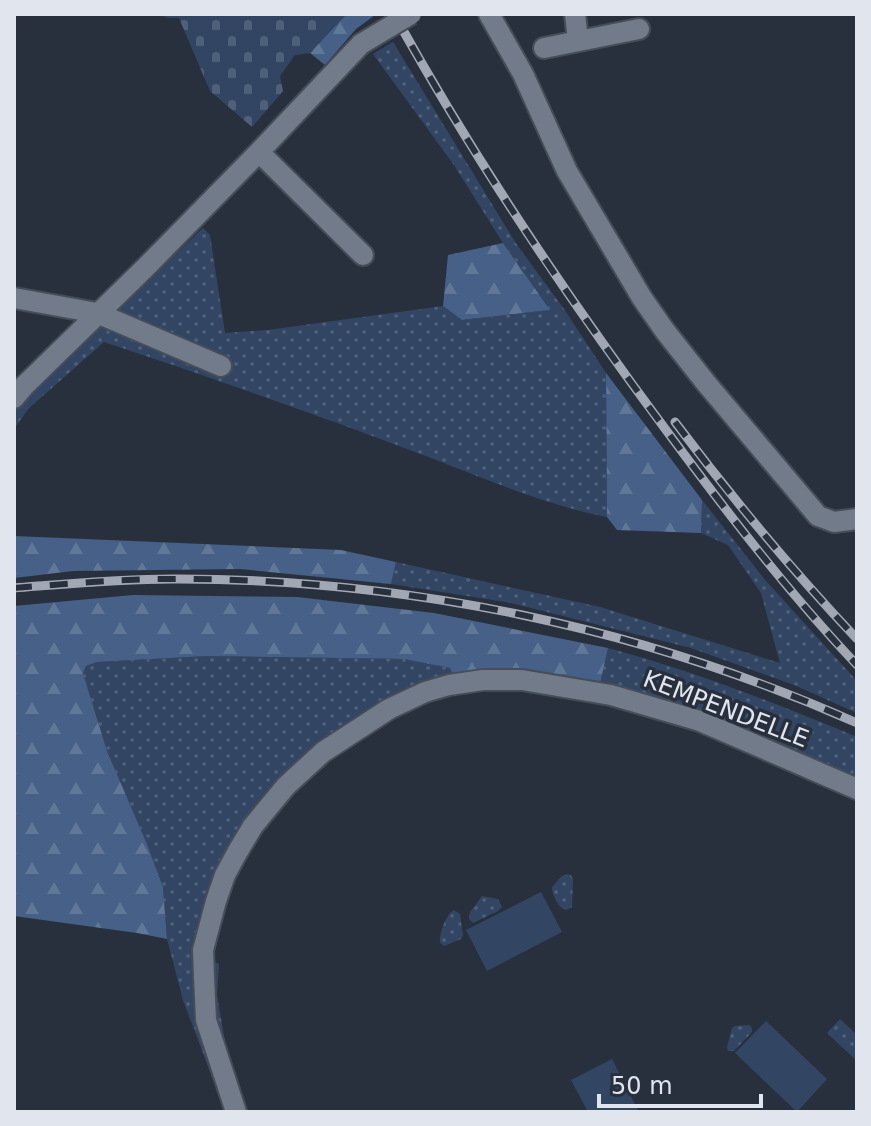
<svg xmlns="http://www.w3.org/2000/svg" width="871" height="1126" font-family="'DejaVu Sans',sans-serif">
<style>
.grass{fill:url(#grass-dots)}
.forest{fill:url(#forest-firs)}
.cemetery{fill:url(#cemetery-stones)}
.park{fill:#324664}
.lines{fill:none;stroke-linecap:round;stroke-linejoin:round}
.street-casing{stroke:#464d58;stroke-width:24}
.street{stroke:#717b8a;stroke-width:20}
.rail-casing{stroke:#a2a8b3;stroke-width:9}
.rail{stroke:#28303d;stroke-width:6;stroke-dasharray:18;stroke-linecap:butt}
.street-bridge-casing{stroke:#464d58;stroke-width:24;stroke-linecap:butt}
.street-bridge{stroke:#717b8a;stroke-width:20}
.labels{text-anchor:middle;stroke-width:7;stroke-linejoin:round;paint-order:stroke}
.street-label{font-size:24px;fill:#e0e5ee;stroke:#28303d}
</style>
<defs>
<pattern id="grass-dots" width="8" height="8" patternUnits="userSpaceOnUse" patternTransform="scale(2)"><rect width="8" height="8" fill="#324664"/><path d="M2 2h.1M6 6h.1" fill="none" stroke="#4f617a" stroke-width="1.8" stroke-linecap="round"/></pattern>
<pattern id="forest-firs" width="22" height="20" patternUnits="userSpaceOnUse" patternTransform="scale(2)"><rect width="22" height="20" fill="#466087"/><path d="M5 1l3.5 6h-7zM16 11l3.5 6h-7z" fill="#607798"/></pattern>
<pattern id="cemetery-stones" width="16" height="16" patternUnits="userSpaceOnUse" patternTransform="scale(2)"><rect width="16" height="16" fill="#324664"/><path d="M2 7V4a2 2 0 0 1 4 0v3zM10 15v-3a2 2 0 0 1 4 0v3z" fill="#4f617a"/></pattern>
</defs>
<rect width="100%" height="100%" fill="#28303d"/>
<!-- grass -->
<path class="grass" d="M393,42L515,242L564,309L606,373L607,517C539,504 475,474 410,450C309,412 207,376 104,342L28,409L14,429V384L42,378L203,228L210,235L225,333L268,330L443,306L462,320L550,310L503,243L454,165L373,54Z
M702,500L766,581L857,681V713L794,685L691,648L511,603L391,584L396,562L600,607L780,663L761,593L728,545L701,533Z
M608,648C694,671 775,703 857,737V785L600,684Z
M207,656L404,659L451,668L454,677C439,682 422,686 408,693C339,723 265,770 236,843C221,879 211,917 199,954L219,964L217,994L225,1042L248,1112H225L183,1000L167,939L163,887L147,844L107,751L83,673L86,666L97,662Z
M566,874L571,875L573,879L572,907L566,910C558,908 552,894 552,887L562,876Z
M482,896L498,899L502,907L498,911L473,923L469,919L470,912Z
M454,910L460,914L463,935L461,939L444,946L440,943C439,934 446,914 454,910Z
M840,1019L857,1035V1061L827,1033Z
M749,1025L752,1028V1032L734,1051H728L727,1047L732,1028L735,1026Z"/>
<!-- forest -->
<path class="forest" d="M345,14L375,15L356,29L325,65L310,53Z
M503,243L550,310L462,320L443,306L448,255Z
M606,373L702,500L701,533L617,530L607,517Z
M14,536L341,550L396,562L391,584L240,569L73,571L14,578Z
M133,595L297,597L434,613L608,648L600,684L454,677L450,668L404,659L207,656L97,662L86,666L83,673L107,751L147,844L163,887L167,939L137,933L14,916V606Z"/>
<!-- cemetery -->
<path class="cemetery" d="M158,14H345L346,15L310,53L295,55L280,76L283,91L252,127L210,91L179,18H168Z"/>
<!-- park -->
<path class="park" d="M541,892L562,932L487,971L466,930Z
M766,1021L827,1079L797,1112L735,1053Z
M612,1059L639,1112H588L571,1080Z"/>
<g class="lines">
<defs>
<path id="street" d="M489,14L523,74L567,171L642,298L665,331L706,383L818,516L834,522L857,519
M575,14L578,41
M544,48L639,29
M259,152L363,255
M14,298L97,313L221,366
M14,398L24,386L145,268L259,152L361,44
M236,1112L206,1020L204,977L203,950L216,901L225,875L238,851L253,826L286,786L323,752L389,709L425,692L449,685L483,680H522L611,695L700,721L857,789"/>
</defs>
<!-- street casing -->
<use href="#street" class="street-casing"/>
<!-- street -->
<use href="#street" class="street"/>
<defs>
<path id="rail" d="M394,14C474,159 567,297 666,430C726,511 788,592 857,665
M675,422C732,498 792,570 857,639
M14,588C66,584 119,579 172,579C405,578 644,628 857,723"/>
</defs>
<!-- rail casing -->
<use href="#rail" class="rail-casing"/>
<!-- rail -->
<use href="#rail" class="rail"/>
<defs>
<path id="street-bridge" d="M361,44L411,14"/>
</defs>
<!-- street-bridge casing -->
<use href="#street-bridge" class="street-bridge-casing"/>
<!-- street-bridge -->
<use href="#street-bridge" class="street-bridge"/>
</g>
<g class="labels">
<!-- street labels -->
<g class="street-label">
<text transform="translate(726 709) rotate(21)" y="8">KEMPENDELLE</text>
</g>
</g>
<!-- border -->
<rect width="871" height="1126" fill="none" stroke="#e0e5ee" stroke-width="32"/>
<!-- scale -->
<path d="M599 1094v12h162v-12" fill="none" stroke="#e0e5ee" stroke-width="4"/>
<text x="611" y="1094" font-size="24" fill="#e0e5ee" stroke="#28303d" stroke-width="6" paint-order="stroke">50 m</text>
</svg>
